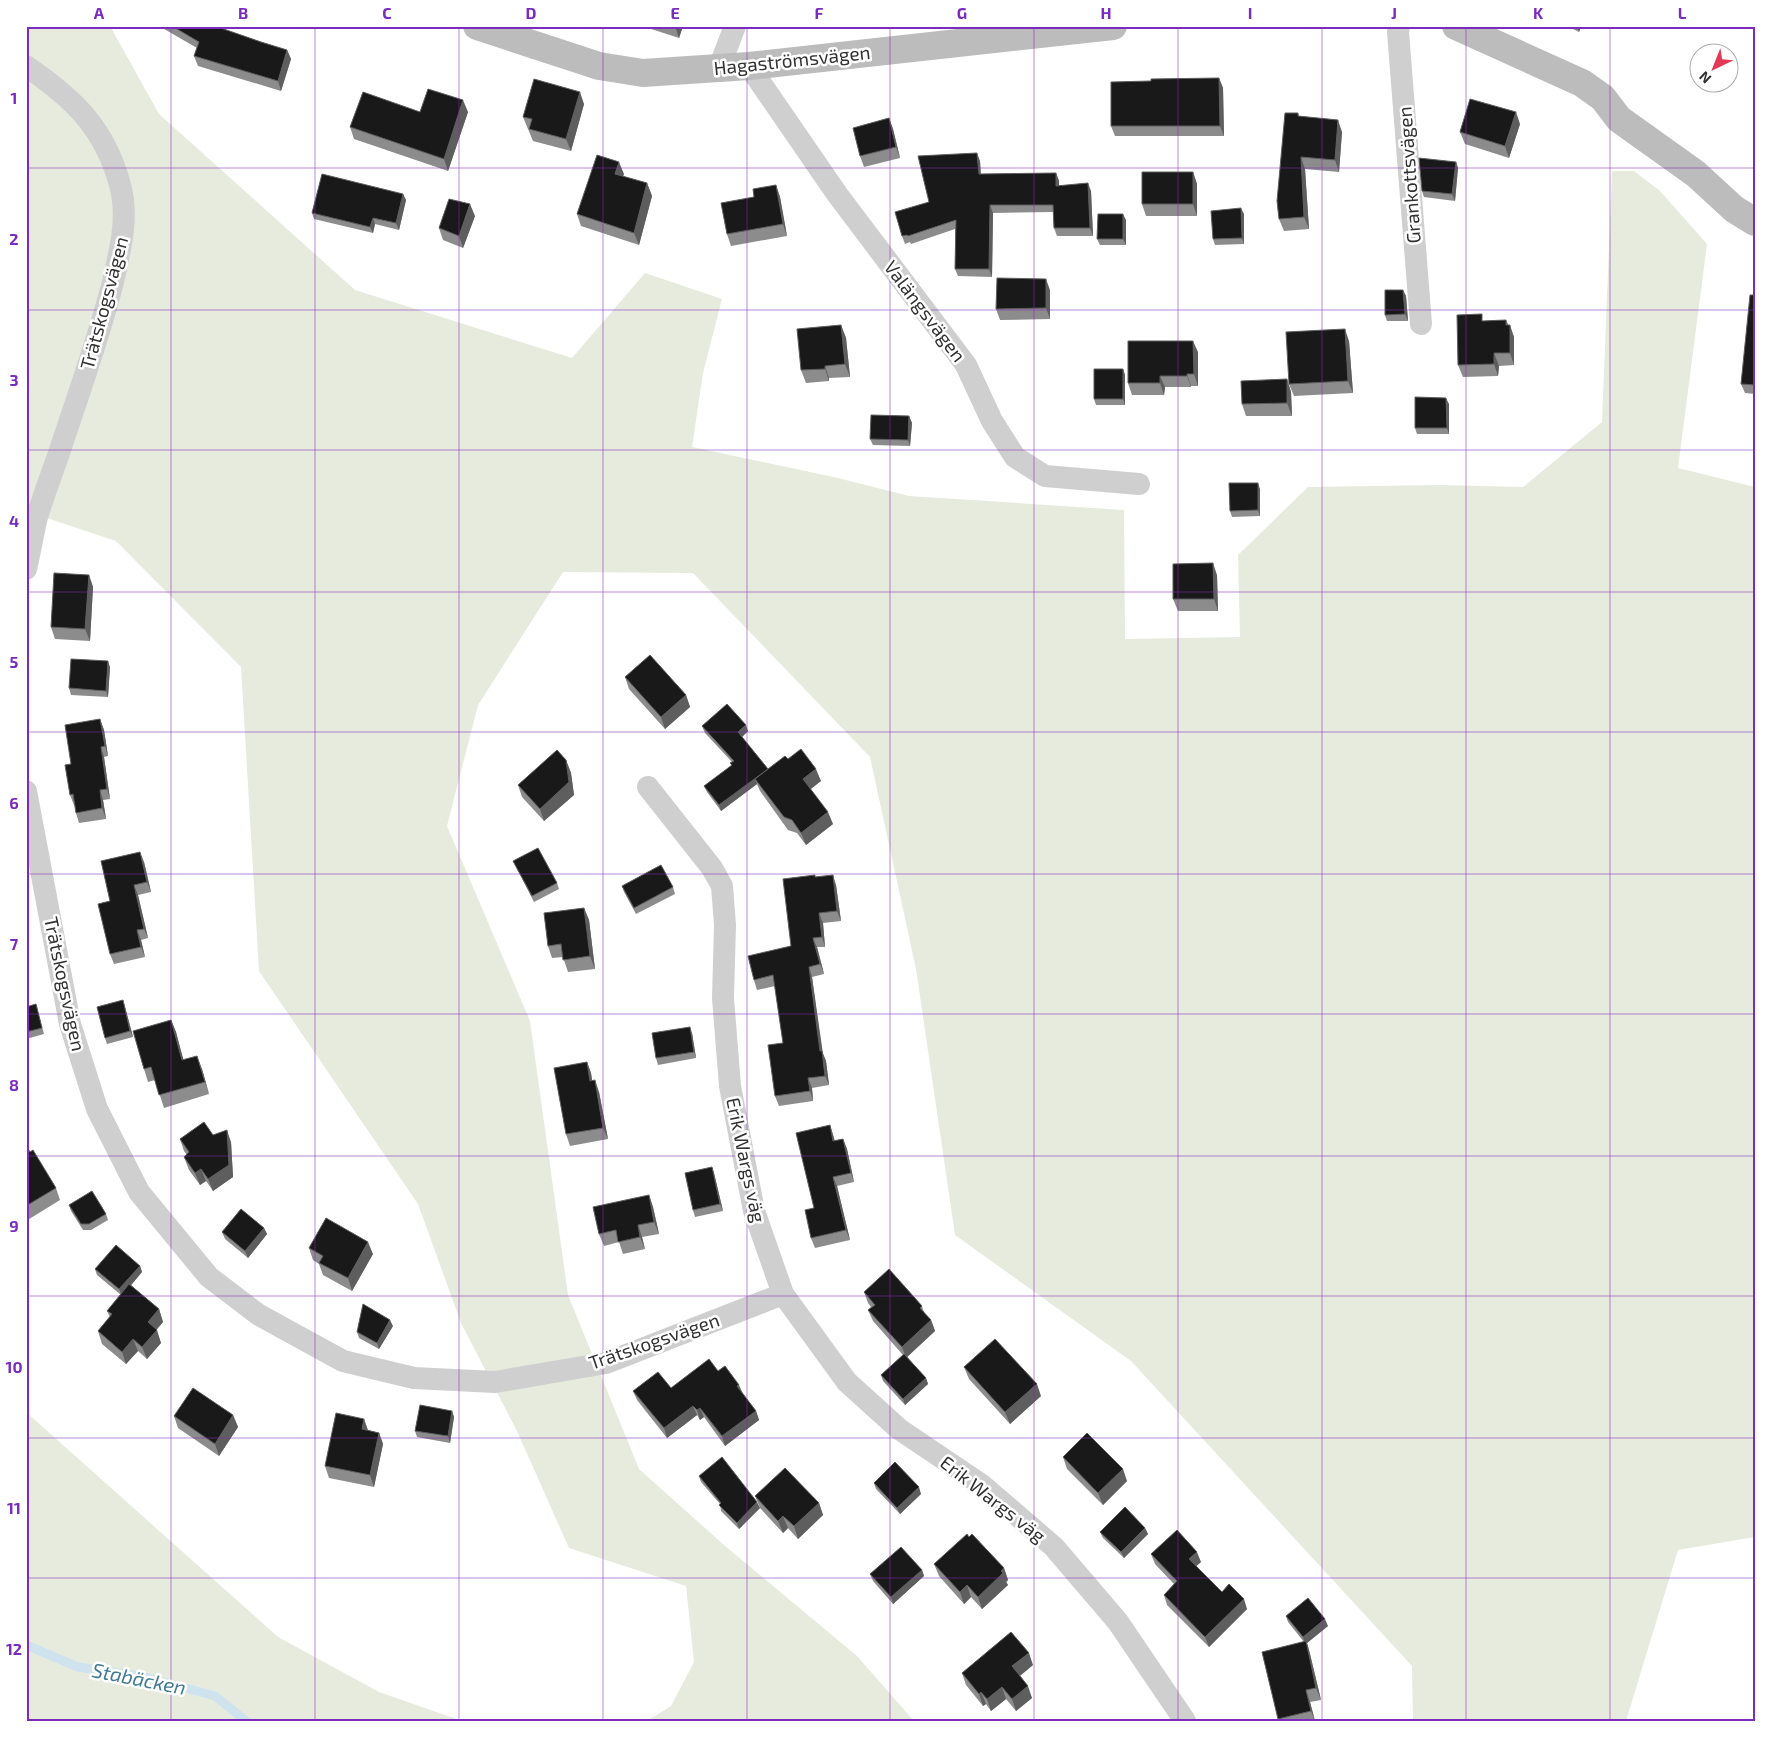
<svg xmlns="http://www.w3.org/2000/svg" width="1781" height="1747" font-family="'Exo 2',sans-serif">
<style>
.green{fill:#e6ebde}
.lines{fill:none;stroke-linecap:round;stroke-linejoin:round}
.stream{stroke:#cee3ed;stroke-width:9}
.street{stroke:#cfcfcf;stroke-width:22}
.secondary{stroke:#bcbcbc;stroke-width:28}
.wall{fill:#8c8c8c}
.shaded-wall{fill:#5e5e5e}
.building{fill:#191919;stroke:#5e5e5e}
.grid{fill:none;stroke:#7b2cbf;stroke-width:1;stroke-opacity:0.55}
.labels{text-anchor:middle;stroke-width:5;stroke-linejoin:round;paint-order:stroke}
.street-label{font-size:19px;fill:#323232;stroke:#fff}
.water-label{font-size:20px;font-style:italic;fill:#407a94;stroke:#fff}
.neatline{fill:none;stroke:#7b2cbf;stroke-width:2}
.grid-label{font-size:16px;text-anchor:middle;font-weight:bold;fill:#7b2cbf}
</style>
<rect width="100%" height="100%" fill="#fff"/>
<!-- green -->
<path class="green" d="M26,26H110L159,114L355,290L572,358L645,273L722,299L703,373L692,447L838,478L909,496L1124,510L1125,639L1240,637L1238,555L1308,487L1439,485L1523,487L1602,422L1612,171H1634L1660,191L1707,244L1678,468L1755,487V1537L1678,1550L1626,1721H1413L1412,1666L1131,1361L955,1235L916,969L870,757L693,573L563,572L478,705L447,826L530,1021L568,1295L639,1469L724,1545L857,1656L914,1721H647L671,1706L694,1662L686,1586L569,1548L517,1431L461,1323L418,1204L259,971L241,667L116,541L26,511Z
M26,1412L278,1637L379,1692L462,1721H26Z"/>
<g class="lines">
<!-- stream -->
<path class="stream" d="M26,1645L78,1667L145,1677L215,1696L246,1721"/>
<!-- street -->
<path class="street" d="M1399,26L1398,32L1421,324
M26,66C73,98 105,128 120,185C129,217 120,251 113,282C98,341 77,398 58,456C51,476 43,497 37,517C33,534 30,552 26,569
M749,66L837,194L966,365L992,421L1015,457L1045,476L1139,484
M719,68L735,26
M648,787L712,868L722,886L725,925L723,998L730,1086L754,1211L783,1294L847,1382L899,1429L982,1485L1054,1547L1118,1622L1185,1721
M26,791L70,1024L97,1109L139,1192L209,1277L259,1315L343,1361L414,1378L495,1382L606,1363L783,1294"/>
<!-- secondary -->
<path class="secondary" d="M477,26L599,66L643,73L749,66L1113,26
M1456,26L1582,83L1603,98L1619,119L1696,174L1734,209L1755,222"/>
</g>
<!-- wall -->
<path class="wall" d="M159,26H215L261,42L287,50L291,59L281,91L198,66L194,56L197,48Z
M642,26H683L679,38Z
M1567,26H1581L1579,32Z
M1219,78L1223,88L1224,136H1115L1111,126Z
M584,104L571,151L533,141L523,117Z
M420,112H468L448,171L354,139L350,127Z
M1298,113L1299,116L1342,132L1339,172L1305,169L1309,229L1284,231L1279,219Z
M889,118L893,129L900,158L864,167L860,156Z
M1520,124L1509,158L1465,144L1460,132Z
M980,161L981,174L1056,173L1059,181V185L1091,191L1093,236H1057L1054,228L1053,212L993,213L992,277L958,276L955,269V229L911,244L910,242L905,244L902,236L929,202Z
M1456,162L1458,168L1455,201L1424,197L1422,191Z
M1193,172L1197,184V216H1146L1142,204Z
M624,174L623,176L647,183L652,196L639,245L581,226L577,214Z
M776,185L780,197L787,236L731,246L727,234L754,197Z
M403,194L406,200L399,230L375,224L373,233L314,219L312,213Z
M1244,214V244L1215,245L1213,239Z
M475,216L463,248L443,240L439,228Z
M1126,220V245H1100L1097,239Z
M1050,290V319L1000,320L996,309Z
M1403,290L1406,296L1408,321H1387L1385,315Z
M1755,295V394L1745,393L1741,384Z
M1506,320L1514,337V365L1499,366L1498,376L1463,377L1458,365L1485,321Z
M841,325L846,338L850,377L829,378V381L806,383L801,370Z
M1349,341L1353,393L1294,396L1289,384Z
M1198,352V386H1191V387H1165L1164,395H1132L1128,383Z
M1123,369L1125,375V405H1096L1094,399Z
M1287,379L1291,392L1292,416H1246L1242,404Z
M1449,404V434H1417L1415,428Z
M909,416L912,423L910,446L873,445L870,439Z
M1260,489V516L1232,517L1230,511Z
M89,575L93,587L90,641L55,639L51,627Z
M1217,575L1218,611H1178L1173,599Z
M110,667L108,697L71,695L69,688Z
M625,677L686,695L690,707L665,729L629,689Z
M100,719L104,730L108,756L104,757L110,799L103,800L106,819L79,823L76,813L75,805H74L70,795L71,764Z
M702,726L748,731L742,737L768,769L788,759L821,781L810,789L833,824L806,845L797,833L788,830L760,791L757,784L721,811L707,792L704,786L732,766L730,763L732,762L705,733Z
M566,760L571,773L574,795L544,821L522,797L518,785Z
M513,861L557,883L559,889L534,902L516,867Z
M144,862L151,892L138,895L148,938L141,940L145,957L114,964L110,954V901Z
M815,877L836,885L841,921L823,923L825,947H817L824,974L812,977L822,1051L826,1061L829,1085L812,1088L813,1101L779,1106L775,1096L783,1043L775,986L757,990L754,980L791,946Z
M622,886L673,887L675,894L636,914L624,892Z
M584,908L589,920L595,969L568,972L563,957L552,958L548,946Z
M36,1004L44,1034L26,1039V1007Z
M125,1007L133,1037L107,1044L105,1038Z
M171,1020L176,1032L183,1060L202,1069L209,1094L164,1108L155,1080L148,1082L144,1069Z
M692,1033L696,1058L658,1065L656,1058Z
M587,1062L591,1073L592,1081L599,1092L608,1139L570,1146L566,1134Z
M830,1125L835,1141L843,1139L847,1149L854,1182L837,1186L850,1240L815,1248L811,1238L814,1208Z
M213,1135L231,1142L233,1177L213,1191L206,1181L200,1185L189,1170L184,1157L187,1155L184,1151L180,1139Z
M26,1146L56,1188L60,1200L26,1221Z
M712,1167L714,1173L723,1211L695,1217L693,1210Z
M649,1195L653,1207L659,1234L642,1237L645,1249L623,1254L619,1242L604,1246L599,1234Z
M69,1205L106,1214L108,1220L91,1230H83L71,1211Z
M264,1228L267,1234L248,1258L225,1239L222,1232Z
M309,1248L373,1254L352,1291L323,1275L319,1264L313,1260Z
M140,1266L142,1272L131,1285L159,1309L163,1322L156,1330L161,1343L147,1359L138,1351L126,1364L102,1344L98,1331L110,1317L107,1311L121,1295L97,1275L95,1269Z
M864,1292L922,1306L924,1313L931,1320L935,1331L907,1357L926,1378L928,1384L905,1405L883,1381L881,1375L903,1355L873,1321L868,1310L871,1307L868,1303Z
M393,1326L379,1349L359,1338L357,1332Z
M964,1367L1041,1396L1010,1424L969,1379Z
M718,1371L743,1394L756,1411L759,1420L725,1446L704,1417L700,1420L697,1415L667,1438L637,1400L633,1391L671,1388Z
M452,1411L454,1417L450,1443L417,1437L415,1431Z
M233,1415L238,1427L219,1456L178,1428L174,1416Z
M364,1419L368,1430L379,1433L383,1444L374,1487L329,1478L325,1466Z
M1063,1457L1127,1481L1103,1505L1067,1469Z
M699,1476L760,1508L739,1529L721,1511L720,1504L701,1482Z
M874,1483L921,1494L900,1514L876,1489Z
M755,1496L819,1503L823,1515L798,1539L788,1528L783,1533L760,1508Z
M1145,1528L1148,1534L1124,1558L1103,1538L1100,1532Z
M969,1537L1004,1568L1008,1580L1006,1582L1008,1585L982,1609L971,1597L964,1604L939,1576L934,1564Z
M1151,1554L1201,1562L1196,1566L1222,1592L1247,1609L1209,1647L1167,1605L1164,1595L1174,1584L1155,1564Z
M922,1570L924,1576L893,1604L873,1581L870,1574Z
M1286,1616L1328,1626L1307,1643L1310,1654L1321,1700L1310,1702L1315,1721H1278V1719L1304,1642L1288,1622Z
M1033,1665L1020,1676L1032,1698L1016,1711L1006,1699L991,1711L986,1704L983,1706L966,1685L962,1673Z"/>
<!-- shaded-wall -->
<path class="shaded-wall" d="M675,26H683L679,38Z
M1577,26H1581L1579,32Z
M287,50L291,59L281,91L278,81Z
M1219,78L1223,88L1224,136L1220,126Z
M580,92L584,104L571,151L566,139Z
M463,100L468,112L448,171L444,159Z
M1516,112L1520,124L1509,158L1505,146Z
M889,118L893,129L900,158L896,147Z
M1338,120L1342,132L1339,172L1335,160Z
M977,153L980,161L981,182L979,174Z
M1301,157L1305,169L1309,229L1304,217Z
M619,162L624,174L619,187L615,174Z
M1456,162L1458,168L1455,201L1452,194Z
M1193,172L1197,184V216L1193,204Z
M1056,173L1059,181V193L1056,186Z
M647,183L652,196L639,245L634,233Z
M1088,183L1091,191L1093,236L1090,228Z
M776,185L780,197L787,236L783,224Z
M403,194L406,200L399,230L396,223Z
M470,204L475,216L463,248L459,236Z
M990,205L993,213L992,277L989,269Z
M1241,208L1244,214V244L1242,238Z
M1123,214L1126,220V245L1123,239Z
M373,218L375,224L373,233L370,227Z
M1046,279L1050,290V319L1046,308Z
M1403,290L1406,296L1408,321L1405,314Z
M1506,320L1510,331V325L1514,337V365L1510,353Z
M841,325L846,338L850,377L845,364Z
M1345,329L1349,341L1353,393L1348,381Z
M1193,341L1198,352V386L1194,374Z
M1494,353L1499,366L1498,376L1494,364Z
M825,366L829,378V381L825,369Z
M1123,369L1125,375V405L1123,399Z
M1187,374L1191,386V387L1187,376Z
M1160,376L1165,387L1164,395L1160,383Z
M1287,379L1291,392L1292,416L1287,403Z
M1446,398L1449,404V434L1447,428Z
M909,416L912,423L910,446L908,440Z
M1258,483L1260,489V516L1258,510Z
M1213,563L1217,575L1218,611L1214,599Z
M89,575L93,587L90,641L85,629Z
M108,661L110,667L108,697L106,691Z
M686,695L690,707L665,729L661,717Z
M100,719L104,730L108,756L105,746Z
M746,725L748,731L740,739L738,732Z
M101,747L104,757L110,799L107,789Z
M566,760L571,773L574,795L544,821L540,809Z
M768,769L770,775L755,779L757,784L721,811L719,805Z
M816,769L821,781L807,792L803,779Z
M100,790L103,800L106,819L102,808Z
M828,812L833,824L806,845L801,833Z
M140,852L144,862L151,892L147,882Z
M833,875L836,885L841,921L837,911Z
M134,885L138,895L148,938L144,929Z
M584,908L589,920L595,969L590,956Z
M819,913L823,923L825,947L822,937Z
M137,930L141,940L145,957L141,947Z
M813,938L817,947L824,974L820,964Z
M809,967L812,977L824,1061L820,1051Z
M123,1000L125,1007L133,1037L130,1031Z
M171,1020L176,1032L187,1073L182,1060Z
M690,1027L692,1033L696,1058L694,1052Z
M822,1051L826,1061L829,1085L825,1076Z
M197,1056L202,1069L209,1094L205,1082Z
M587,1062L591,1073L594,1093L590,1081Z
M808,1078L812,1088L813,1101L810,1091Z
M595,1080L599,1092L608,1139L603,1128Z
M830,1125L833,1135L837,1151L833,1141Z
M227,1130L231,1142L233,1177L213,1191L208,1179Z
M843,1139L847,1149L854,1182L851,1173Z
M712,1167L714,1173L723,1211L720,1204Z
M201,1169L206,1181L200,1185L195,1173Z
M833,1177L837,1186L850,1240L846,1230Z
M649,1195L653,1207L659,1234L654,1222Z
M638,1225L642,1237L645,1249L640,1237Z
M264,1228L267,1234L248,1258L245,1251Z
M368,1242L373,1254L352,1291L348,1278Z
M140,1266L142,1272L122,1296L119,1289Z
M159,1309L163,1322L152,1335L148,1322Z
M390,1320L393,1326L379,1349L377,1343Z
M931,1320L935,1331L906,1358L902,1347Z
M157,1330L161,1343L147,1359L142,1347Z
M133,1339L138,1351L126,1364L122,1352Z
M926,1378L928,1384L905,1405L903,1399Z
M1037,1384L1041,1396L1010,1424L1005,1412Z
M739,1385L743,1394L737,1386Z
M693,1406L697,1415L667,1438L664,1428Z
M700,1408L704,1417L700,1420L697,1410Z
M452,1411L454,1417L450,1443L448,1436Z
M756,1411L759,1420L725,1446L722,1436Z
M233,1415L238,1427L219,1456L215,1444Z
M364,1419L368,1431L362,1429Z
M379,1433L383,1444L374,1487L370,1475Z
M1123,1469L1127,1481L1103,1505L1098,1493Z
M919,1487L921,1494L900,1514L897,1508Z
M757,1502L760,1508L739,1529L737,1523Z
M819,1503L823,1515L798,1539L794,1526Z
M783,1516L788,1528L783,1533L778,1521Z
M1145,1528L1148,1534L1124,1558L1121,1552Z
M1197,1552L1201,1562L1193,1569L1189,1559Z
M1004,1568L1008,1580L1006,1582L1008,1585L982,1609L978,1597Z
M922,1570L924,1576L893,1604L891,1597Z
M967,1585L971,1597L964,1604L960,1592Z
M1244,1599L1247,1609L1209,1647L1205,1637Z
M1325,1619L1328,1626L1307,1643L1310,1654L1321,1700L1316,1688L1303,1637Z
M1029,1653L1033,1665L1017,1678L1012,1666Z
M1028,1686L1032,1698L1016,1711L1012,1699Z
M1002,1687L1006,1699L991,1711L987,1699Z
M1306,1690L1310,1702L1315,1721L1311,1711Z
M981,1692L986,1704L983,1706L979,1694Z"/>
<!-- building -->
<path class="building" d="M172,26H215L261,42L287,50L278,81L194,56L199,42Z
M1219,78L1220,126H1111V82L1151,81V79Z
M534,79L580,92L566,139L529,129L532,119L523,117Z
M428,89L463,100L444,159L350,127L363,92L420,112Z
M1470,99L1516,112L1505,146L1460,132Z
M1285,113H1298V116L1338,120L1335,160L1301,157L1304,217L1279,219L1277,201Z
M889,118L896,147L860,156L853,128Z
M977,153L979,174L1056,173V186L1088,183L1090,228H1054L1053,205H990L989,269H955L956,220L908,236L907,235L902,236L895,212L929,202L918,156Z
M597,155L619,162L615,174L647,183L634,233L577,214Z
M1419,158L1456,162L1452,194L1422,191Z
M1142,172H1193V204H1142Z
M322,174L403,194L396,223L373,218L370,227L312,213Z
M776,185L783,224L727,234L721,203L754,197L753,189Z
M449,199L470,204L459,236L439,228Z
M1241,208L1242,238L1213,239L1211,211Z
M1098,214H1123V239H1097Z
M997,278L1046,279V308L996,309Z
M1385,290H1403L1405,314L1385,315Z
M1750,295H1755V385L1741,384Z
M1482,314V321L1506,320V325H1510V353H1494V364L1458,365L1457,315Z
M841,325L845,364L825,366V369L801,370L797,329Z
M1345,329L1348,381L1289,384L1286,332Z
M1128,341H1193L1194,374H1187V376H1160V383H1128Z
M1094,369H1123V399H1094Z
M1287,379V403L1242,404L1241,381Z
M1415,397L1446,398L1447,428H1415Z
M871,415L909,416L908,440L870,439Z
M1229,483H1258V510L1230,511Z
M1213,563L1214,599H1173V564Z
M54,573L89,575L85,629L51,627Z
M650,655L686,695L661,717L625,677Z
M71,659L108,661L106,691L69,688Z
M727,704L746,725L738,732L768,769L719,805L704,786L732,765L730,763L734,761L702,726Z
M100,719L105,746L101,747L107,789L100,790L102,808L76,813L73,794L70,795L65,765L71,764L65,725Z
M801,749L816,769L803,779L828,812L801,833L792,820L784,817L755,779L785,756L788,759Z
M557,750L566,760L569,782L540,809L518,785Z
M538,848L557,883L532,896L513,861Z
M140,852L147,882L134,885L144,929L137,930L141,947L110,954L98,904L110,901L101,861Z
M661,865L673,887L634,908L622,886Z
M815,875V877L833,875L837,911L819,913L822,937L813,938L820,964L809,967L820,1051H822L825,1076L808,1078L810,1091L775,1096L768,1045L783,1043L773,975L754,980L748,956L791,946L783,879Z
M584,908L590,956L563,960L561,944L548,946L544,913Z
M123,1000L130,1031L105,1038L97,1007Z
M36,1004L42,1028L26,1032V1007Z
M171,1020L182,1060L197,1056L205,1082L159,1095L151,1067L144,1069L133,1031Z
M690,1027L694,1052L656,1058L652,1033Z
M587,1062L590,1081L595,1080L603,1128L566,1134L554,1068Z
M204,1122L213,1135L227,1130L229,1165L208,1179L201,1169L195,1173L184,1157L189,1152L180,1139Z
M830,1125L833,1141L843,1139L851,1173L833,1177L846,1230L811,1238L805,1210L814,1208L796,1133Z
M26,1146L30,1152L33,1150L56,1188L26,1206Z
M712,1167L720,1204L693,1210L685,1173Z
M92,1191L106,1214L89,1224H81L69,1205Z
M649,1195L654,1222L638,1225L640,1237L618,1242L616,1230L599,1234L593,1207Z
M241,1209L264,1228L245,1251L222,1232Z
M326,1218L368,1242L348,1278L319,1263L323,1256L309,1248Z
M116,1245L140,1266L119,1289L95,1269Z
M889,1269L922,1306L920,1308L931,1320L902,1347L868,1310L875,1305L864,1292Z
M129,1284L159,1309L148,1322L157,1330L142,1347L133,1339L122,1352L98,1331L112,1314L107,1311Z
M363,1304L390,1320L377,1343L357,1332Z
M995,1339L1037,1384L1005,1412L964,1367Z
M904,1354L926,1378L903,1399L881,1375Z
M709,1359L718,1371L725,1366L739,1385L737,1386L756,1411L722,1436L700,1408L697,1410L693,1406L664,1428L633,1391L658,1372L671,1388Z
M193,1388L233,1415L215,1444L174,1416Z
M420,1405L452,1411L448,1436L415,1431Z
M336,1413L364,1419L362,1429L379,1433L370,1475L325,1466Z
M1087,1433L1123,1469L1098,1493L1063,1457Z
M722,1457L757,1502L737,1523L719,1505L721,1503L699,1476Z
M895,1462L919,1487L897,1508L874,1483Z
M785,1468L819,1503L794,1526L783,1516L778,1521L755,1496Z
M1125,1507L1145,1528L1121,1552L1100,1532Z
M1177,1530L1197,1552L1189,1559L1222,1592L1229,1584L1244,1599L1205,1637L1164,1595L1177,1581L1151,1554Z
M967,1534L969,1537L972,1534L1004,1568L1001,1571L1003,1573L978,1597L967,1585L960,1592L934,1564Z
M901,1547L922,1570L891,1597L870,1574Z
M1308,1598L1325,1619L1303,1637L1286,1616Z
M1011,1632L1029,1653L1012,1666L1028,1686L1012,1699L1002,1687L987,1699L981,1692L979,1694L962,1673Z
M1306,1641L1316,1688L1306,1690L1311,1711L1278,1719L1262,1652Z"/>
<!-- grid -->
<path class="grid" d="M171,26V1721M315,26V1721M459,26V1721M603,26V1721M747,26V1721M890,26V1721M1034,26V1721M1178,26V1721M1322,26V1721M1466,26V1721M1610,26V1721M26,168H1755M26,310H1755M26,450H1755M26,592H1755M26,732H1755M26,874H1755M26,1014H1755M26,1156H1755M26,1296H1755M26,1438H1755M26,1578H1755"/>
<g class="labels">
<!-- street labels -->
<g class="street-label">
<text transform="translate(792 60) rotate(-6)" y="7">Hagaströmsvägen</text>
<text transform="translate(1409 175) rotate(-94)" y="7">Grankottsvägen</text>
<text transform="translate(104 303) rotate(-75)" y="7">Trätskogsvägen</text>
<text transform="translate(925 311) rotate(53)" y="7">Valängsvägen</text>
<text transform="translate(65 984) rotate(78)" y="7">Trätskogsvägen</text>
<text transform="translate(746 1160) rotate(78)" y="7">Erik Wargs väg</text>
<text transform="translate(654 1341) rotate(-19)" y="7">Trätskogsvägen</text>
<text transform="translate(993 1499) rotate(38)" y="7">Erik Wargs väg</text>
</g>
<!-- water labels -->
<g class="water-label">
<text transform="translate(139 1679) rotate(11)" y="7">Stabäcken</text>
</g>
</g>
<!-- border -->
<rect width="1781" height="1747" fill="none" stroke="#ffffff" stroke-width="55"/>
<!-- north arrow -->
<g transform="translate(1714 68) rotate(223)"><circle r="24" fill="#ffffff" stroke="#adadad"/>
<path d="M0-4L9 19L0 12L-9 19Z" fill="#e33954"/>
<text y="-8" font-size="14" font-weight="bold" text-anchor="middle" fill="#323232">N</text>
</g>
<rect x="28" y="28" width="1726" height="1692" class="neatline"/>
<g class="grid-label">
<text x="99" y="19">A</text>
<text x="243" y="19">B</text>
<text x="387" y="19">C</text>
<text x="531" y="19">D</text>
<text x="675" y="19">E</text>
<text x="819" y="19">F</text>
<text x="962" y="19">G</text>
<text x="1106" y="19">H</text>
<text x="1250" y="19">I</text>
<text x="1394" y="19">J</text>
<text x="1538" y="19">K</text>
<text x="1682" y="19">L</text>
<text x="14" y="104">1</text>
<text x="14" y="245">2</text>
<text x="14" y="386">3</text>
<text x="14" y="527">4</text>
<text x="14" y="668">5</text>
<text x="14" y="809">6</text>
<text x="14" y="950">7</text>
<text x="14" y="1091">8</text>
<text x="14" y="1232">9</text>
<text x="14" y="1373">10</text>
<text x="14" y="1514">11</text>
<text x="14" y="1655">12</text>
</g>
</svg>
